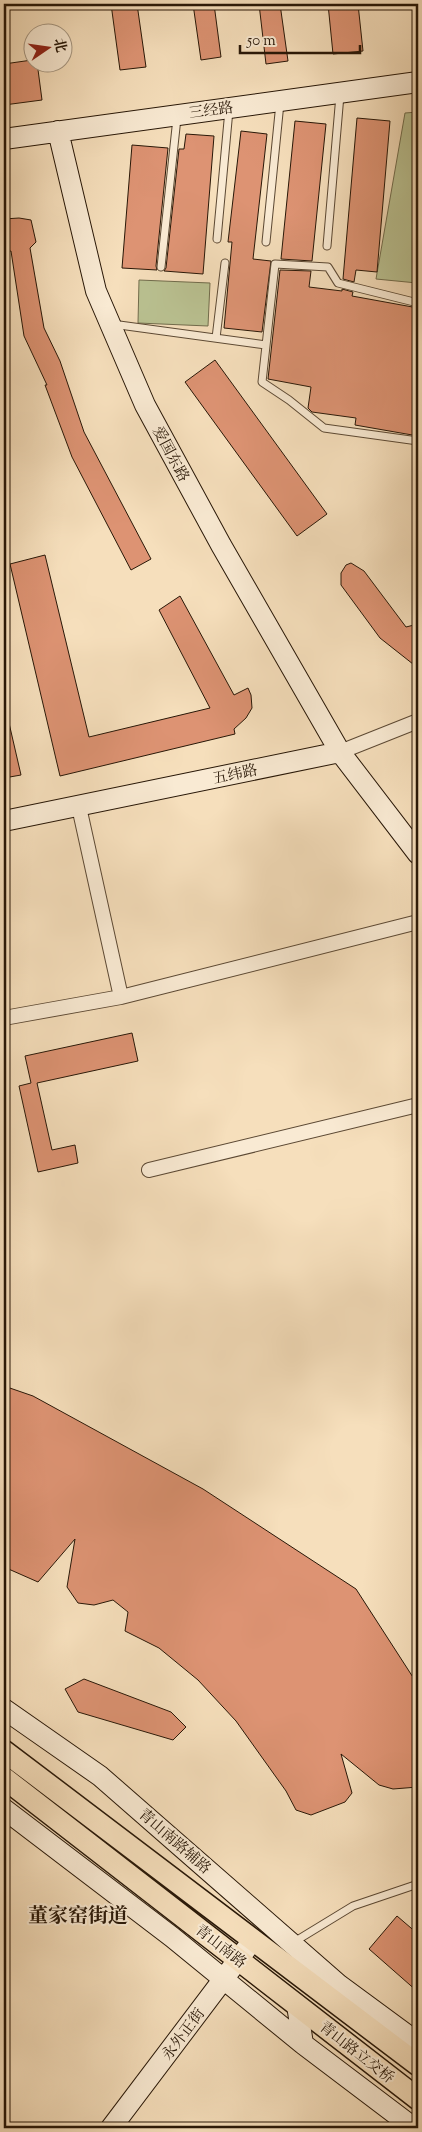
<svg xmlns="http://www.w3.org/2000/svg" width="422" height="2132" font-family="'Sorts Mill Goudy','Noto Serif SC',serif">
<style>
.green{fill:#bac292;stroke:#716c4c}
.building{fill:#dd9373;stroke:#281707}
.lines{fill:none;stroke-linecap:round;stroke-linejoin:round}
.lane-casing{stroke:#5c4934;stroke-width:9}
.street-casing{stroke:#5c4934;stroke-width:16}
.secondary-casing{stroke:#281707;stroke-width:22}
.primary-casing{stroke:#281707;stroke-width:24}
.lane{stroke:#f9ead3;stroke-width:7}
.street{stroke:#f9ead3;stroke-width:14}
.secondary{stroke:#f9ead3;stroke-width:20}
.primary{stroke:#f6dfbc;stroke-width:21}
.labels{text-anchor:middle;stroke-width:4;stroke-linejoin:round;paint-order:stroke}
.street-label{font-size:15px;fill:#281707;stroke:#f9ead3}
.district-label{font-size:20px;font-weight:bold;fill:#281707;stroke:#f9ead3}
</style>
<rect width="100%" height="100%" fill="#f6dfbc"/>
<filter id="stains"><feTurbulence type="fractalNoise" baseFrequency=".004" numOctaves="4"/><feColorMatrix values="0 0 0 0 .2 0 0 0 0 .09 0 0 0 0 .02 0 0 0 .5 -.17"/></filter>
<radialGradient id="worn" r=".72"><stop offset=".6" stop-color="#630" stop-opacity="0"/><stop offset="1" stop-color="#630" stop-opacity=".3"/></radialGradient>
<!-- green -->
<path class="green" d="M418,112L417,283L376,279L405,113Z
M139,280L210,283L208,326L138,323Z"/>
<!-- building -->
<path class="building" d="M111,4H137L146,67L120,70Z
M193,4H214L221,57L201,60Z
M259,4H280L288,61L266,64Z
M328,4H358L363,51L333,54Z
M32,60V62H37L42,100L4,105V64Z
M357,118L390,121L377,272L356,270L354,282L343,279Z
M295,121L326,124L312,261L281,259Z
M241,131L267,134L253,259L271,261L262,332L224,328L232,242H228Z
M186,134L214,136L203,274L164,271L166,268L179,149H184Z
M132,145L168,148L156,266L157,270L122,268Z
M19,218L31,220L36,242L30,248L44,328L60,361L84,432L151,559L131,570L72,457L45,385H47L24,336L11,251L4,252V219Z
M280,270L311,271L309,287L342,291V289L353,292L352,296L418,308V436L355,425L356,418L312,412L308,408L311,387L268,379Z
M215,360L327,514L297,536L185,382Z
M45,555L89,737L210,708L159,610L180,596L234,695L248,688L251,695L252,708L246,718L234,729L235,734L60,776L10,564Z
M351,563L364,571L406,627L418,624V668L380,638L341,585V573L346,565Z
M9,723L21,775L4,778V724Z
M132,1033L138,1061L37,1083L52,1150L75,1145L78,1163L38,1172L19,1086L31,1083L25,1056Z
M4,1386L33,1396L203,1489L356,1589L418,1685V1787L393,1789L379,1785L341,1754L352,1793L345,1802L311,1815L296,1810L286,1791L236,1721L198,1680L159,1648L125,1631L128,1612L113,1600L94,1605L78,1603L67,1587L75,1539L38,1582L4,1567Z
M84,1679L171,1712L186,1727L173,1740L78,1712L65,1689Z
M397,1916L418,1934V1992L369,1949Z"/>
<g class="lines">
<defs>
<path id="lane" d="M217,239L229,110
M266,242L280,103
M327,246L340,95
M161,267L177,118
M418,303L338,283L328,267L275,264L262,382L289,400L324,428L418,441
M112,324L266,345
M216,338L225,263
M4,523L5,531H4
M294,1942L353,1906L418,1884"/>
<path id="street" d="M340,752L418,721
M79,807L121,997
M4,1018L121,997L418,922
M149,1170L418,1105"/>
<path id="secondary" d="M58,131L96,291L145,405L221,545L340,752L418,854
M4,139L418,82
M4,821L340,752
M4,1709L100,1776L338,1984
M4,1809L172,1937L303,2044
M325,1983L338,1984L418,2043
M297,2005L303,2044L414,2128
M111,2128L253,1940"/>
<path id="primary" d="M4,1751L418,2065
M4,1778L418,2099"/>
</defs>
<!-- lane casing -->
<use href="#lane" class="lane-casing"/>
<!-- street casing -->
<use href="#street" class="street-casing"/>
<!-- secondary casing -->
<use href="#secondary" class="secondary-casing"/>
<!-- primary casing -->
<use href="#primary" class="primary-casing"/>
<!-- lane -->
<use href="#lane" class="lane"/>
<!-- street -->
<use href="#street" class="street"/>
<!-- secondary -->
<use href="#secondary" class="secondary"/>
<!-- primary -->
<use href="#primary" class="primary"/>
</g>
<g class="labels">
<!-- street labels -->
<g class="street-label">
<text transform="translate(211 110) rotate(-8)" y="5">三经路</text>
<text transform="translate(171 454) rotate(62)" y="5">爱国东路</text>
<text transform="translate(235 774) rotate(-12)" y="5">五纬路</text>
<text transform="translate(175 1841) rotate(41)" y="5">青山南路辅路</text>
<text transform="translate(221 1946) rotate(38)" y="5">青山南路</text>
<text transform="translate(183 2034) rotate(-53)" y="5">永外正街</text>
<text transform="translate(357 2052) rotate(38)" y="5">青山路立交桥</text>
</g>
<!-- district labels -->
<g class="district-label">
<text x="78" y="1922">董家窑街道</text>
</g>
</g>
<!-- margin -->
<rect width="422" height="2132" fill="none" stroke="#f6dfbc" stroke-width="20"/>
<rect x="5" y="5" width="412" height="2122" fill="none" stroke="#281707" stroke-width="2.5"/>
<rect x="10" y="10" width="402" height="2112" fill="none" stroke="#281707"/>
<!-- north arrow -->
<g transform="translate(48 48) rotate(77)"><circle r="24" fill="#f9ead3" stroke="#a59681"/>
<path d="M0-4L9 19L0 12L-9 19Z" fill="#8f2418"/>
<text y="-8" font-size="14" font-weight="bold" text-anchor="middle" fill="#281707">北</text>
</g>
<!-- scale -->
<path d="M240 45v8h120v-8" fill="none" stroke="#281707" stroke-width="2.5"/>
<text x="247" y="45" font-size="15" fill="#281707" stroke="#f9ead3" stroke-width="4" paint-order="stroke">50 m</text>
<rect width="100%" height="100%" filter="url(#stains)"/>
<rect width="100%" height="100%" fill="url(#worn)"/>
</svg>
